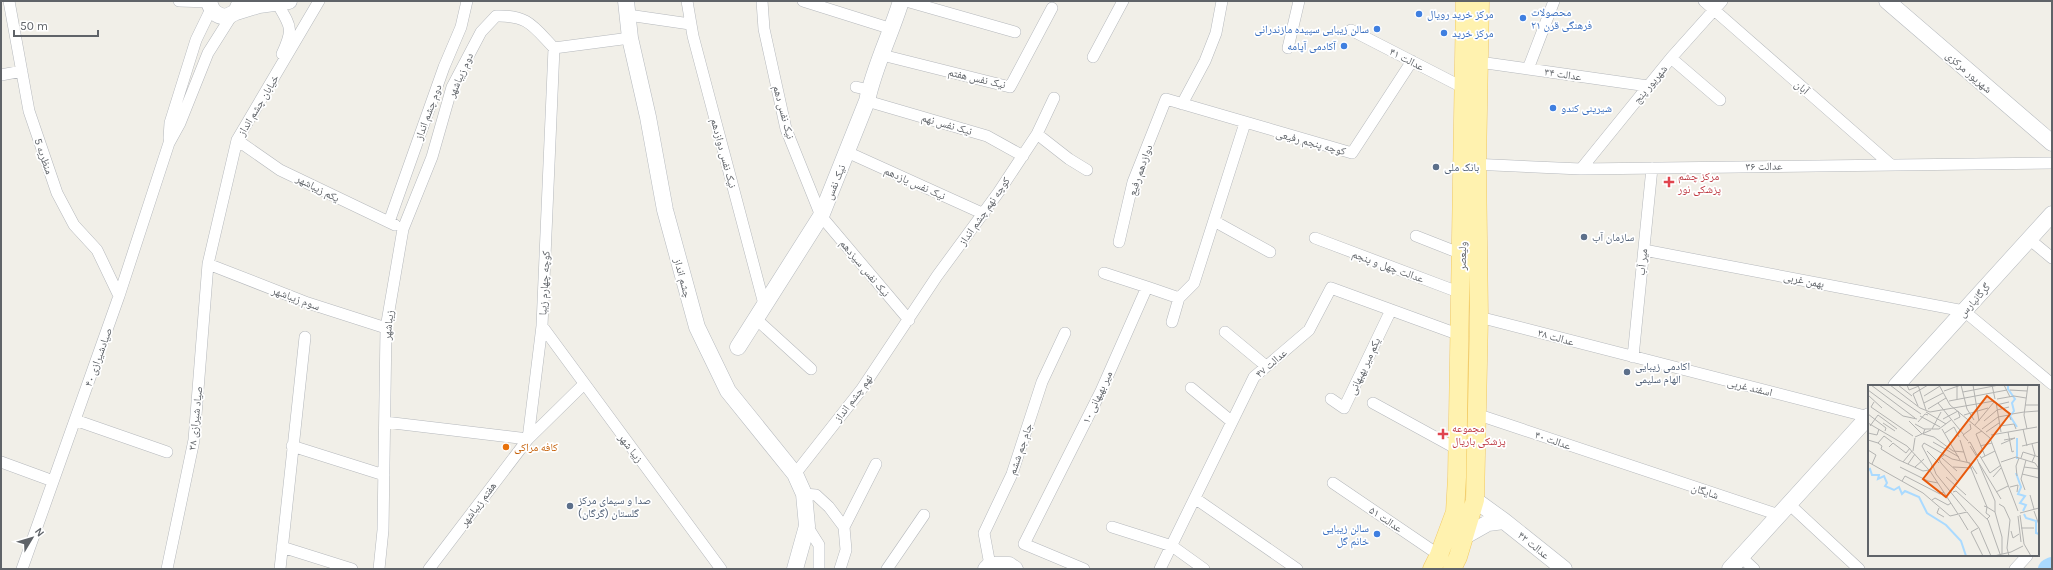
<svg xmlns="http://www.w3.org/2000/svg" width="2053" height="570" font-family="Karla,'Noto Naskh Arabic',sans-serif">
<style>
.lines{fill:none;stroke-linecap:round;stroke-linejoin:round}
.river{stroke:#aadaff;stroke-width:20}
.street-casing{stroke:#b5b8bc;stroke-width:12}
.secondary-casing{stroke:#b6babf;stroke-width:17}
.primary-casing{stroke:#f2c960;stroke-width:19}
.street{stroke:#fff;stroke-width:11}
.secondary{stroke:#fff;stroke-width:16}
.primary{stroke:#fff2af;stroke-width:18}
.shop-dot{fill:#3f7fe0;stroke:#fff;stroke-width:1.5}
.service-dot{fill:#5c6f8a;stroke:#fff;stroke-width:1.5}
.health-dot{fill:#e0444e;stroke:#fff;stroke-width:1.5}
.food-dot{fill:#e8710a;stroke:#fff;stroke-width:1.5}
.labels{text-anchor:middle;stroke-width:3.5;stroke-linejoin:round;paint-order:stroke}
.shop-label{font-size:11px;fill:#366cbe;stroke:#fff;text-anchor:start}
.street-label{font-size:11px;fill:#5f6368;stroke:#fff}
.service-label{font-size:11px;fill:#4e5e75;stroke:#fff;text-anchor:start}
.health-label{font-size:11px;fill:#be3a42;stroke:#fff;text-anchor:start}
.food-label{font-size:11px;fill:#c56008;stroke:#fff;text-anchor:start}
.inset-river{fill:none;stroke:#aadaff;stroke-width:2}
.inset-road{fill:none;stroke:#b3b3b1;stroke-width:1}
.view{fill:#e8590c;fill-opacity:0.15;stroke:#e8590c;stroke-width:2}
.inset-edge{fill:none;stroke:#5f6368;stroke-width:2}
</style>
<rect width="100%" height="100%" fill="#f1efe8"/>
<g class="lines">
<!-- river -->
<path class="river" d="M2048,569L2052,567"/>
<defs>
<path id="street" d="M9,1L29,111L57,193L74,225L97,250L119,296
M179,1L209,2
M687,1L693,36L764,304
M762,1L764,29L786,129L821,216L909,320
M803,1L892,29
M906,1L1015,32
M1704,1L1890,164
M277,3C291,27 294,28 282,54
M628,15L690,24
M1351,30L1464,88
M554,48L630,38
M1288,48L1299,1
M882,55L1010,87L1052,8
M1093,57L1123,1
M1671,58L1720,100
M1479,62L1648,86
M1528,69L1554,1
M1,75L22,71
M856,87L869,90
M867,101L987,136L1023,156
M1182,104L1205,61L1216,33L1222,1
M1037,134L1069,159L1087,170
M169,138L170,123L196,40L211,9
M237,140L280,170L395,225
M847,152L984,214
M1471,164L1581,169L2052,163
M1581,169L1671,58L1722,1
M1214,221L1270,252
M389,222L444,67L461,27L467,1
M1416,236L1462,254
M1315,238L1461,293
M2029,239L2052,258
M1119,242L1133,182L1166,99L1352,153L1412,61
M1644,250L1964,311L2052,384
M208,264L308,303L386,328
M1147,287L1179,298
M1179,298L1194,283L1245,123
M1479,317L1869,417
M755,318L811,369
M1172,322L1179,298
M542,326L721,569
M1225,332L1266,366
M1633,357L1652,168
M1191,388L1231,421
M1331,399L1344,408L1391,310
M1373,403L1457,449
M1476,414L1779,515
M75,420L167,452
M385,422L528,439
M528,439L542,326L554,48
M292,446L384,475
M1,462L53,481
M795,474L861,390L937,276L998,193L1037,134L1054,98
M1333,483L1439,555
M804,494L816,495L829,507L844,527L846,550L840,569
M1196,499L1297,569
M1789,504L1859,569
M807,526L819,545V569
M844,527L876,464
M1112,527L1172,546L1204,569
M282,547L352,569
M1741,557L1754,569
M990,565L984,533L1012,474L1042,382L1065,333
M22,569L119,296L169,143L180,123L208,53L232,15
M167,569L194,440L208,264L237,140L319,1
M280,569L305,337
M379,569L383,530L386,328L403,229L432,157L452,87L481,32L496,16C528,15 533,26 554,48
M429,569L528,439L584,384
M887,569L924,515
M1084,569L1024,544L1101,391L1147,287L1104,273
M1160,569L1254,377L1309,330L1331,288L1460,335
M2015,569L2027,556L2025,555"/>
<path id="secondary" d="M209,1C211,11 216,16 226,17L236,12L240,3
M626,1L630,38L648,117L665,210L697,327L728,391L795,474L804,494L807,526L795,569
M1887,1L2052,143
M236,12L259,5L289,1
M738,347L821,216L867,101C874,67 891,34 901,1
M1896,386L2052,214
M1504,521L1564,569
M1465,536L1488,523L1504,521L1475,500
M986,569L990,565H1009L1015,569
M1730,569L1869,416"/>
<path id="primary" d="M1432,569L1439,555L1455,512L1457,477L1465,1
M1452,569L1458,557L1475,500L1479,317L1477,164L1480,1"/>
</defs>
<!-- street casing -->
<use href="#street" class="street-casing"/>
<!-- secondary casing -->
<use href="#secondary" class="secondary-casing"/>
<!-- primary casing -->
<use href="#primary" class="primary-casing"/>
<!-- street -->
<use href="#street" class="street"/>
<!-- secondary -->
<use href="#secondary" class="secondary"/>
<!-- primary -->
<use href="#primary" class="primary"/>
</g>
<!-- markers -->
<g class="shop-dot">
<circle cx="1419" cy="14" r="4"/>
<circle cx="1523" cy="18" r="4"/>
<circle cx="1377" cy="29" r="4"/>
<circle cx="1444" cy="33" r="4"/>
<circle cx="1344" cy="46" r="4"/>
<circle cx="1553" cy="108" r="4"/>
<circle cx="1377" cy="534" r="4"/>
</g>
<g class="service-dot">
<circle cx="1436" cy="167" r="4"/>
<circle cx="1584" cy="237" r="4"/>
<circle cx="1627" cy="372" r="4"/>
<circle cx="570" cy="506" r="4"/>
</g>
<g class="health-dot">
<path d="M1667 176h4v4h4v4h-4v4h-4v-4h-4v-4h4z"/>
<path d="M1441 428h4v4h4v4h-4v4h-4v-4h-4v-4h4z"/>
</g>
<circle class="food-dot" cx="506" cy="447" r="4"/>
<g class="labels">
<!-- shop labels -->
<g class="shop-label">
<text x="1531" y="16">محصولات<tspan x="1531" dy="13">فرهنگی قرن ۲۱</tspan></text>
<text x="1427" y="18">مرکز خرید رویال</text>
<text x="1369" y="33" text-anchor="end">سالن زیبایی سپیده مازندرانی</text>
<text x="1452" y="37">مرکز خرید</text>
<text x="1336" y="50" text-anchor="end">آکادمی آپامه</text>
<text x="1561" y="112">شیرینی کندو</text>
<text x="1369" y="532" text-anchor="end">سالن زیبایی<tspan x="1369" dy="13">خانم گل</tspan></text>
</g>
<!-- street labels -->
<g class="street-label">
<text transform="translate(1407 59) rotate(27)" y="4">عدالت ۴۱</text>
<text transform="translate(1969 72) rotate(41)" y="4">شهریور مرکزی</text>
<text transform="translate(1563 74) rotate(8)" y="4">عدالت ۳۴</text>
<text transform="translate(460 75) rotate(-66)" y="4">دوم زیباشهر</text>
<text transform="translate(977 78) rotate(13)" y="4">نیک نفس هفتم</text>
<text transform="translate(1650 84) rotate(-50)" y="4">شهریور پنج</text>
<text transform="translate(1802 87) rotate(41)" y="4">آبان</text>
<text transform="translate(258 105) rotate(-59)" y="4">خیابان چشم انداز</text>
<text transform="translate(428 112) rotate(-70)" y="4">دوم چشم انداز</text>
<text transform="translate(784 112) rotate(75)" y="4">نیک نفس دهم</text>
<text transform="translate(947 124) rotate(16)" y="4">نیک نفس نهم</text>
<text transform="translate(1311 142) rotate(15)" y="4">کوچه پنجم رفیعی</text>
<text transform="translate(724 153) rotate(75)" y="4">نیک نفس دوازدهم</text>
<text transform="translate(44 156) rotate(71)" y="4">منظریه 5</text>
<text transform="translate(1764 166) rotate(-1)" y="4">عدالت ۳۶</text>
<text transform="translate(1140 170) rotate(-71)" y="4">دوازدهم رفیع</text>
<text transform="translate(835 182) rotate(-68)" y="4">نیک نفس</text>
<text transform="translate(915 183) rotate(24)" y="4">نیک نفس یازدهم</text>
<text transform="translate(318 188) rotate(27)" y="4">یکم زیباشهر</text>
<text transform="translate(984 211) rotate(-55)" y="4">کوچه نهم چشم انداز</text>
<text transform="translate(1462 256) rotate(-89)" y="4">ولیعصر</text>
<text transform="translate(1642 262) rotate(-84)" y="4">میر آب</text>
<text transform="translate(1388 266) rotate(20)" y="4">عدالت چهل و پنجم</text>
<text transform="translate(865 268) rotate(50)" y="4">نیک نفس سیزدهم</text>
<text transform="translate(683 278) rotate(75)" y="4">چشم انداز</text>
<text transform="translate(1804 280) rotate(11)" y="4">بهمن غربی</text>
<text transform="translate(544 283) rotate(-87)" y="4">کوچه چهارم زیبا</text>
<text transform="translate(296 298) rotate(20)" y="4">سوم زیباشهر</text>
<text transform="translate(1974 300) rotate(-48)" y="4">گرگانپارس</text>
<text transform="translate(388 325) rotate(-84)" y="4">زیباشهر</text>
<text transform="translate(1556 337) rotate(15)" y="4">عدالت ۳۸</text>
<text transform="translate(98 357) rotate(-70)" y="4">۴۰ صیادشیرازی</text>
<text transform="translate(1271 363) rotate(-41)" y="4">عدالت ۴۷</text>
<text transform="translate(1364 366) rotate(-65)" y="4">یکم میر بهبهانی</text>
<text transform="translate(1750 387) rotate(14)" y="4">اسفند غربی</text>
<text transform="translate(1097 397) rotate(-65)" y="4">۱۰ میر بهبهانی</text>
<text transform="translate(853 398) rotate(-53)" y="4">نهم چشم انداز</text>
<text transform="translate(195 418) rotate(-84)" y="4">صیاد شیرازی ۳۸</text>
<text transform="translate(1553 440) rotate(19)" y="4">عدالت ۴۰</text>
<text transform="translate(631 448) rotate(53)" y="4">زیبا شهر</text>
<text transform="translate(1020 449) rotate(-71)" y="4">جام جم ششم</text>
<text transform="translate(1705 491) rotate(18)" y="4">شایگان</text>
<text transform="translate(478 504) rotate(-53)" y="4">هفتم زیباشهر</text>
<text transform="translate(1386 519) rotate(34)" y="4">عدالت ۵۱</text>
<text transform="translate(1534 545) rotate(39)" y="4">عدالت ۴۲</text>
</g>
<!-- service labels -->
<g class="service-label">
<text x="1444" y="171">بانک ملی</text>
<text x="1592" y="241">سازمان آب</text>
<text x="1635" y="370">اکادمی زیبایی<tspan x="1635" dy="13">الهام سلیمی</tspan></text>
<text x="578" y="504">صدا و سیمای مرکز<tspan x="578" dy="13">گلستان (گرگان)</tspan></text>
</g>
<!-- health labels -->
<g class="health-label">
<text x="1678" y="180">مرکز چشم<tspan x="1678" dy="13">پزشکی نور</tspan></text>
<text x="1452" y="432">مجموعه<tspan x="1452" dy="13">پزشکی باریال</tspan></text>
</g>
<!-- food labels -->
<g class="food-label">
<text x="514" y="451">کافه مراکی</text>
</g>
</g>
<!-- overview -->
<g transform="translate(1868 385)">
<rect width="171" height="171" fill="#f1efe8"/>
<path class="inset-river" d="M140,0V4L147,14L144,18L146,26L142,31L149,42M149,53V74M0,85L2,84L4,90H11L10,94L16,91L19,98L17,101L26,105L31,102L34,109L37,106L51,112L59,128L78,140L93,156L98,171M148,88L153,102L150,109L157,111L152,118L158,120L155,126M156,129L158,133L168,136V148L171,149"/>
<path class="inset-road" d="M3,0L47,33M11,0L53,29M22,0L52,23L62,27L126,16M30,0L44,11M39,0L41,5L51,1M50,0L58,25M71,0L82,20L122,53L150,126M93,0L99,24L106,35M105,0L111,36M124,0L127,14M136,0L142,12M0,5L35,31L49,34M142,5L159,6M76,6L93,0M95,7L131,0M0,10L14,23M56,11L72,1M146,11L158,13M89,14V0M129,14L146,11M81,16L139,5M6,17L3,22L45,51M128,17L133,47M56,18L75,8M70,18L96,50M128,20L141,17M157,20H171M171,20V50M50,21L45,9L60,0M60,24L78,13M58,27L78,39M157,27L170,26M0,29L18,43L17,46M144,29L156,27M96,30L120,23M52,31L72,42M75,34L90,26L92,32L86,35M41,36L54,49M116,36L129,25L141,22M50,37L57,29L60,30M0,38L39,61L61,85M15,38L27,46M47,39L56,44H71L83,35M107,40L126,17M2,41L10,30L29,44M132,41L146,39L148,44M57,44L55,49L66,52L85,66L96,67M64,44L73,27M74,44L92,75M114,44L130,32L141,30L143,35M155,44L159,61M159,44L156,30L160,0M114,46L108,49L117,71M118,47L131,38M140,47L144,67L146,66M0,48L9,50L11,44M77,48L86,42L91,52M123,50L169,42M47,52L63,45M0,55L10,58L14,61L13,64L31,75L55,86L61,85M92,55L99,77M100,56L95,50L103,44L102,39M65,57L91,72M10,58L16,51L24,57M100,58L102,57L109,70L115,66M133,59L147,53L136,55M164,59L167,70L164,77M102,61L109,72M112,61L124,58M154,61L171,57M21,62L25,58L38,68L42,63M0,65L8,70L4,79M45,66L47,53M59,66L71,78M76,70L71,74L73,78L90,97M112,71L122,88M74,73L89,86M113,73L127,66M153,73L155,67L171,72M0,77L55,108L82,131L99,127L111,143L123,171M35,77L44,66M133,77L148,72L167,78L171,84L156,82M101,78L119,122L127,127V116L109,74M111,78L133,114M40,79L47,69M65,81L68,89L98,126M32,82L60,96L70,98M47,82L56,74M85,82L104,83M63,85L64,80L54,61L56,58L84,74L102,78L109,89M62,86L90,129M122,88L133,80M154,89L171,93M149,91L148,81L151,73M78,92L98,110M125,92L133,83M34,96L37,91L72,109L76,107M142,102L150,100L149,107M157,105L153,94L158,75M85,107L88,106L120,135L132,169M128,107L140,101M162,110L166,124M64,115L67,113L80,120L83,118M131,119L136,122L142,135L139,163L141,171M116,121L119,122L118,128L122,131L119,134M71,123L69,128L76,132M166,126L171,140M127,127L134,152V169M152,128L171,123M91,130L100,145M152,130L156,159L163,171M150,131L153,157M110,143L103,147L115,171M153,143H166M143,146L145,153L151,149M126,171L143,167L155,161"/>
<path class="view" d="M119,11L142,29L78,112L55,94Z"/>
<rect width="171" height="171" class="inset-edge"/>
</g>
<!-- border -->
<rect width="2053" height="570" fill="none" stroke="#5f6368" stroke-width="4"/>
<!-- north arrow -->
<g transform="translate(32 538) rotate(52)" stroke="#ffffff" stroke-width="3" paint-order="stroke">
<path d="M0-3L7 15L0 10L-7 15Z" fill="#5f6368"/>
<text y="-6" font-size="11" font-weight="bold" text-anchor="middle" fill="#5f6368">N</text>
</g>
<!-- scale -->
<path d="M14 30v6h84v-6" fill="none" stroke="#5f6368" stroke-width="2"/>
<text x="20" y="30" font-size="12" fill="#5f6368" stroke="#ffffff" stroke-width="3" paint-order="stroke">50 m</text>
</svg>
